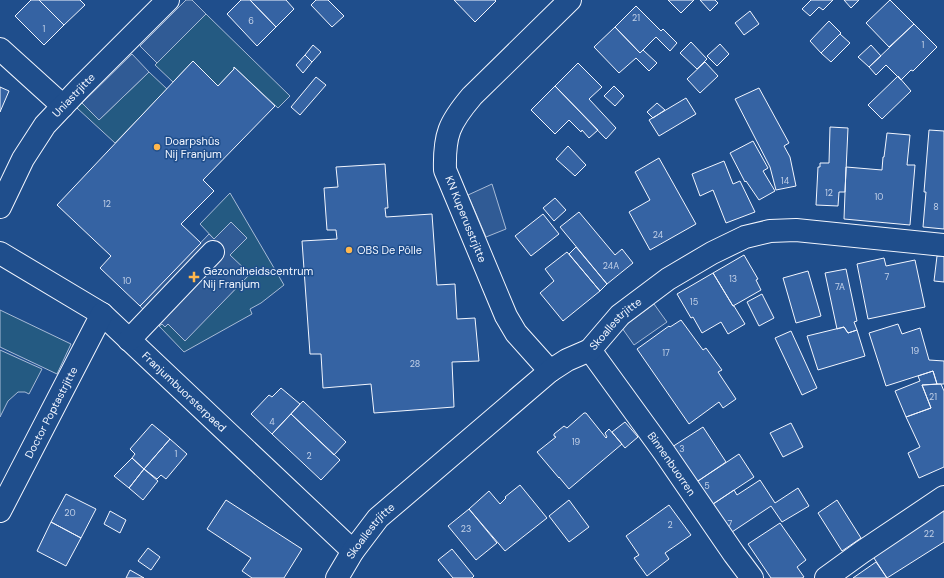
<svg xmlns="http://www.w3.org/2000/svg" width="944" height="578" font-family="'DM Sans',sans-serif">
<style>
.green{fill:#245a82;stroke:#a8bbd7}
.parking{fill:#305b95;stroke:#a8bbd7}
.building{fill:#3563a3;stroke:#f2f6ff}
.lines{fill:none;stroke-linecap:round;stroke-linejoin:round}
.minor-casing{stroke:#f2f6ff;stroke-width:24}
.minor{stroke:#1f4e8c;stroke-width:22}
.poi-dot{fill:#ffb74d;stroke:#1f4e8c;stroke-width:1.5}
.labels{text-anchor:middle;stroke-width:3;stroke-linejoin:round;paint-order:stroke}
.number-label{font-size:9px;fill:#c3d1e8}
.street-label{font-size:11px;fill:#f2f6ff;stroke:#1f4e8c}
.poi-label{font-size:11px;fill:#f2f6ff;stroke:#1f4e8c;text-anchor:start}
</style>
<rect width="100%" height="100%" fill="#1f4e8c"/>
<!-- green -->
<path class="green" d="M206,14L290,96L278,108L234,67V69L218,86L193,61L173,82L155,65Z
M149,72L167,89L115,143L77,108L82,103L99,120Z
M230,193L284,285L261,303L250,309L252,314L184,352L159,326L162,324H168L185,340L249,275L230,255L247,238L231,222L214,239L200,224Z
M0,310L71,344L57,374L0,347Z
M0,350L42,369L29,394L25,392H18L8,401L0,417Z"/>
<!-- parking -->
<path class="parking" d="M186,0H192L206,14L157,63L140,46Z
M132,54L149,72L99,120L82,103Z
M492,184L506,229L486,237L468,195Z
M231,222L247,238L230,255L250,274L185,341L168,324L165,327L162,324L159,326L140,306L209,234L214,239Z
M654,304L667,322L634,345L622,328Z"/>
<!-- building -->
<path class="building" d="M31,0H39L64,25L44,45L15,16Z
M39,0H80L85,5L64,25Z
M241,0H250L276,27L257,46L227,14Z
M250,0H286L294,9L276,27Z
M316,0H328L344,16L332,27L311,5Z
M454,0H495L496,1L475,22Z
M668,0H694L681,13Z
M700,0H715L718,3L710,11Z
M811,0H833L823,10L819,7L810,16L802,9Z
M844,0H859L851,8Z
M890,0L914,24L889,47L866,23Z
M636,6L661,31L663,29L677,43L670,51L656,37L640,53L615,27Z
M750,11L759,24L744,35L735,23Z
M829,21L841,33L821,53L810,41Z
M914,24L937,47L913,71L911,70L901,80L886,65L876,75L869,67Z
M615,27L640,53L643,50L657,63L649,71L636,58L619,73L594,47Z
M840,34L850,43L831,62L821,53Z
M691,42L707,59L697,69L680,53Z
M720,44L729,54L717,66L707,56Z
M313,45L321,52L312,62L305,55Z
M871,45L881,56L869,67L858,57Z
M305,55L312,62L303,73L296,65Z
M193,61L218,86L234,69V67L275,106L203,180L214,191L181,224L201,243L140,306L100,268L111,256L57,205Z
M705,62L718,76L700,93L687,79Z
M578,63L602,87L589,99L616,128L606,139L555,86Z
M898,76L911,91L882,119L868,105Z
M316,77L326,85L300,115L291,107Z
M555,86L598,130L589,138L582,130L581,132L569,120L555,134L531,110Z
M614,86L624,96L615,106L604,96Z
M0,87L9,91L0,112Z
M759,88L789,143L784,146L790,157L796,186L776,190L770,167L735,99Z
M686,98L696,114L659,136L649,120Z
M657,103L665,110L653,118L647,112Z
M830,127L848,128L845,192H839L838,206L816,205L818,167H820V163H829Z
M929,130L944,131V229L923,227L926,192H924Z
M887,133L910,135L907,165H915L910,225L844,219L846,167L882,170L883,157H884Z
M753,141L768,168L763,171L775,191L759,200L746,181L745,182L730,153Z
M568,146L586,165L575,176L556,159Z
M659,158L696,224L650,250L629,212L650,200L635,172Z
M724,161L733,184L740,181L755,212L726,223L713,190L700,196L692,174Z
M385,164L388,208H385L386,217L432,214L437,285L455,284L457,319L475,318L479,361L452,362L454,407L374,413L371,384L323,388L321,354H310L302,241L337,239L336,230H327L324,188L338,187L336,167Z
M555,198L566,210L554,221L543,208Z
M579,212L615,255L622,249L633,263L607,284L560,227Z
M543,214L559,234L531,256L515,236Z
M576,247L607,284L600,291L569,254Z
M567,252L600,291L563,321L540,293L554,281L545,269Z
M744,255L758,279L756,280L761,290L733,306L713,273Z
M937,256H944V282L934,281Z
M884,258L886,266L915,260L925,307L868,319L857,264Z
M846,269L857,321L854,322L857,330L848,333L844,327L837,329L825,273Z
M808,271L821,316L796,323L783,278Z
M713,273L733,306H734L745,324L728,334L721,322L702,333L693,317L691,318L677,294Z
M762,294L774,318L759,326L747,302Z
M681,320L703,350L706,348L722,370L718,372L736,399L723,408L719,402L689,424L637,349L669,326L670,327Z
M898,324L902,334L920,328L929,360L944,361V384H937L933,371L886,386L869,333Z
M844,327L848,333L857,330L865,356L818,370L807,336Z
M791,331L817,388L802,395L775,338Z
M933,371L937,384L922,385L931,408L906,417L895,391L920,381L918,376Z
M941,384L944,391V467L919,478L908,453L920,447L906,417L931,408L922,385Z
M281,388L300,404L272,434L251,414L269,395L272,397Z
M303,401L346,442L334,455L291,414Z
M584,413H586L606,438L607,437L605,433L609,429L622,444L569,489L559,477V478L537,452L556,437L554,436V434L564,426L567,428Z
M291,414L340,460L321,480L272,434Z
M625,422L638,437L625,448L612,432Z
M791,423L803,447L783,457L770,433Z
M152,424L170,439L144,469L132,458L135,454L130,449Z
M703,427L726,462L695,483L672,447Z
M170,439L187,454L166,479L161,475L157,479L144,469Z
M739,454L754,477L710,506L695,483Z
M132,458L144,469L129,488L114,476Z
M144,469L158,481L143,500L129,488Z
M760,480L775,503L798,488L809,506L782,522L771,506L729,534L710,506L734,490L737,495Z
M520,485L547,518L505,551L469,509L489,491L500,504L506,498L505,497Z
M66,494L96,509L81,538L51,522Z
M226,500L302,549L284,578H252L242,571L251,558L207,529Z
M569,500L589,527L569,542L549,516Z
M837,500L861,538L842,551L818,513Z
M669,505L691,535L665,553L669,559L647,576L634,558L639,555L626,536Z
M469,509L497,543L476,560L448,526Z
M944,509V542L887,578L872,555Z
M110,511L126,520L120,533L104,524Z
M51,522L81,538L66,566L37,551Z
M780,523L806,560L797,567L804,577L802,578H771L748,544Z
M148,548L160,557L151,570L138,561Z
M452,549L474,576L472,578H453L438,560Z
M876,562L887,578H853Z
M130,570L144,578H126Z"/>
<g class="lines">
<defs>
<g id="minor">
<path d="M0,49L63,106"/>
<path id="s1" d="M0,207L23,159L45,125L80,88L168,0"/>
<path id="s2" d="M0,253L102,314L353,551"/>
<path d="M129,340L213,252"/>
<path id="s3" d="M590,350L664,452L734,554L752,578"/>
<path d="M550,371L516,333L506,316L445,170C444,135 449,123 472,96L570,0"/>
<path id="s4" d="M0,511L102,314"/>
<path id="s5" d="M337,578L353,551L378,518L550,371L567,360L590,350L620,315L668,279L712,253L745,237L770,231L796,230L944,245"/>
<path d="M826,578L862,552L944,497"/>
</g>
</defs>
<!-- minor casing -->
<use href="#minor" class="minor-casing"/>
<!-- minor -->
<use href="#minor" class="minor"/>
</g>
<!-- markers -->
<g class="poi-dot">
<circle cx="157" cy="147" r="4"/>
<circle cx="349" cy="250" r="4"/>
<path d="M192 271h4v4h4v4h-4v4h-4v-4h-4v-4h4z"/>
</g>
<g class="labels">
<!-- number labels -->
<g class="number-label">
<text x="636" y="21">21</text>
<text x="251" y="24">6</text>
<text x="44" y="32">1</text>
<text x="923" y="48">1</text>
<text x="785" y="184">14</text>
<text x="829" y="196">12</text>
<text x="879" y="200">10</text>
<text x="107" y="207">12</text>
<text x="936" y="210">8</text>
<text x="658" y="238">24</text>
<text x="611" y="269">24A</text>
<text x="887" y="280">7</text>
<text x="733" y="282">13</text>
<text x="127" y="284">10</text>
<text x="840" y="290">7A</text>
<text x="694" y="305">15</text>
<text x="915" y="354">19</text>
<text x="666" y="356">17</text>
<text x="415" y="367">28</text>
<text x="933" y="400">21</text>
<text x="272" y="425">4</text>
<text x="576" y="445">19</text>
<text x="682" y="452">3</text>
<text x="176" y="457">1</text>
<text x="309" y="459">2</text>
<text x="707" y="489">5</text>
<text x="70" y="516">20</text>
<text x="730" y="527">7</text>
<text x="670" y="528">2</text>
<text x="466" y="532">23</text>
<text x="929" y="537">22</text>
</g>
<!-- street labels -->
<g class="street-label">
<text dy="4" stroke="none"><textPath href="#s1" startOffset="135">Uniastrjitte</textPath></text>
<text transform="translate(466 219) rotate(68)" y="4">KN Kuperusstrjitte</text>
<text dy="4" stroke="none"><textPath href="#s5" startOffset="381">Skoallestrjitte</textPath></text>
<text dy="4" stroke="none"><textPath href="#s2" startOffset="232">Franjumbuorsterpaed</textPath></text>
<text dy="4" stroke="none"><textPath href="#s4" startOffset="111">Doctor Poptastrjitte</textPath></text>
<text dy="4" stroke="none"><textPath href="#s3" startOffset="140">Binnenbuorren</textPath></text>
<text dy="4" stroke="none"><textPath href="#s5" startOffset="58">Skoallestrjitte</textPath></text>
</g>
<!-- poi labels -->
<g class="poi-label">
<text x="165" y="145">Doarpshûs<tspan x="165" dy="13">Nij Franjum</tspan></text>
<text x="357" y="254">OBS De Pôlle</text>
<text x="203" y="275">Gezondheidscentrum<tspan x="203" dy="13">Nij Franjum</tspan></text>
</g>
</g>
</svg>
